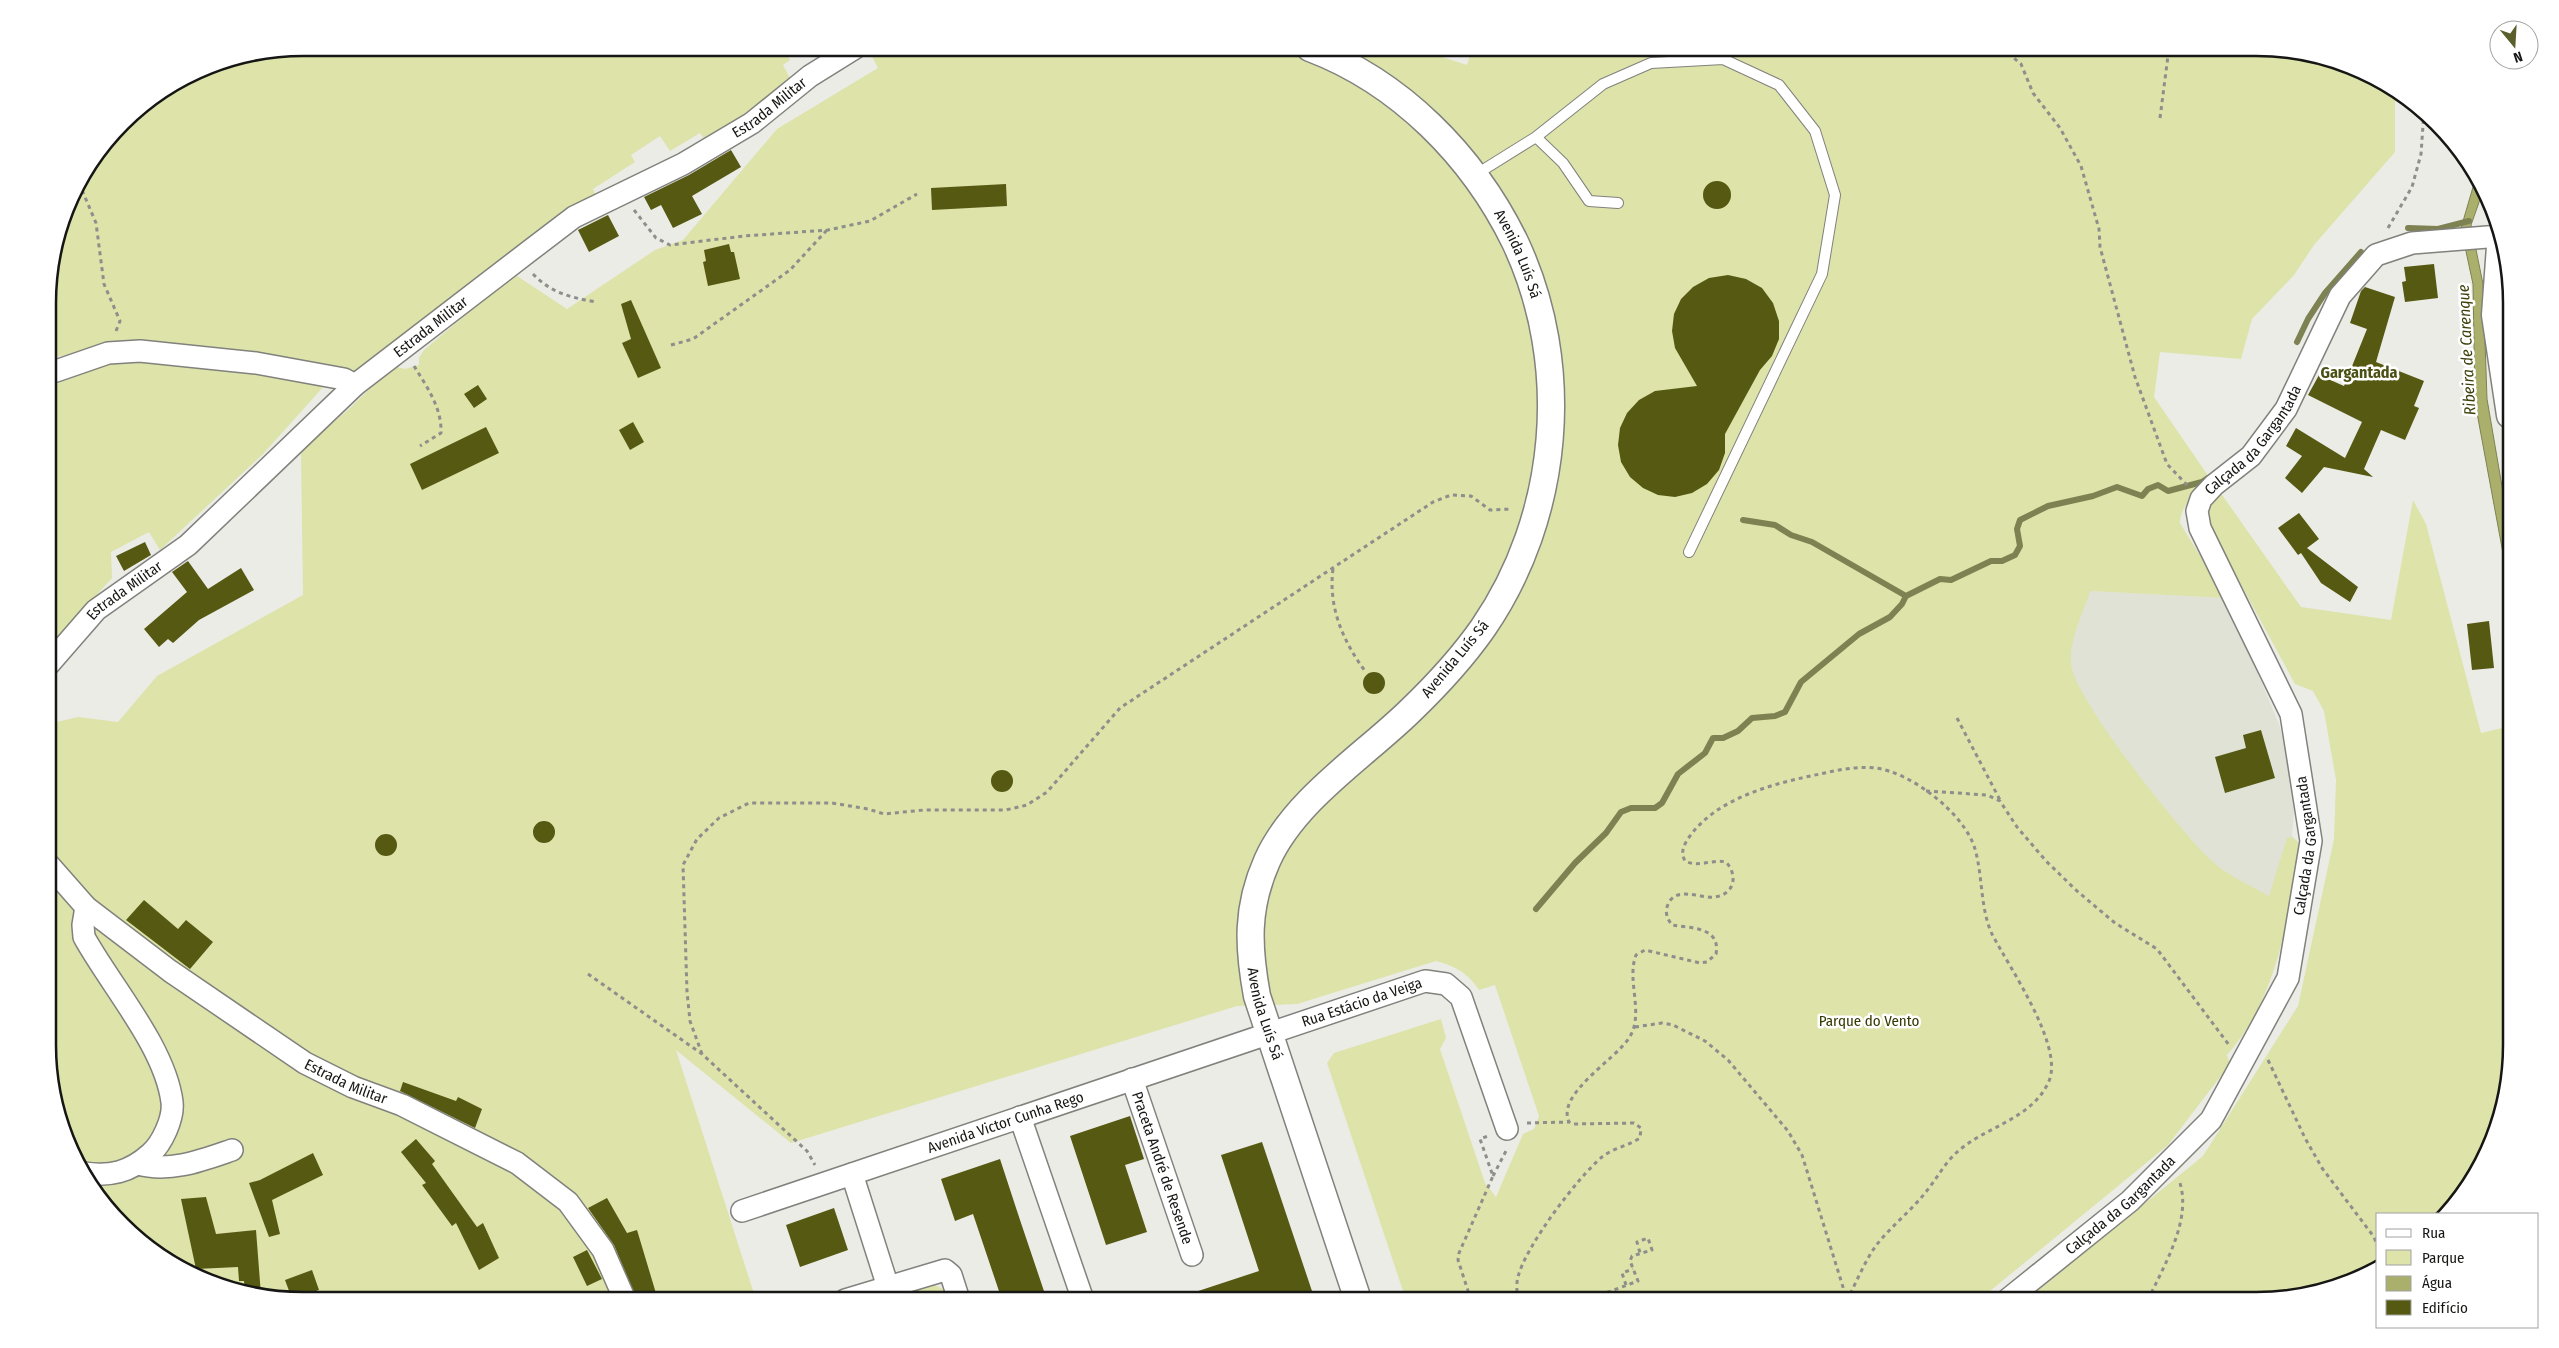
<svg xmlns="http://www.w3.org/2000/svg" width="2559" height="1348" font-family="'Fira Sans Condensed',sans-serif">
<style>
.built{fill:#e0e2d5}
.green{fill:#dde3a9}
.water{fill:#aab06c;stroke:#7e8252}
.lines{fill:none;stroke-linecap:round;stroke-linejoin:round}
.stream{stroke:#7e8252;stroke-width:6}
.building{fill:#565912}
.service-casing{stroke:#81817d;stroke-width:12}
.minor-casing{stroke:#81817d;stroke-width:24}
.tertiary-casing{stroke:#81817d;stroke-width:29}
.path{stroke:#8e8e8b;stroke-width:3;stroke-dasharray:4 4;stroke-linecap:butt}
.service{stroke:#fff;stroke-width:10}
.minor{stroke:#fff;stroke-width:21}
.tertiary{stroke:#fff;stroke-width:26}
.labels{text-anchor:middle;stroke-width:5;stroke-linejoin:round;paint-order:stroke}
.street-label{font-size:15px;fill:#161614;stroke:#fff}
.park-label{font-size:15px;fill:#363901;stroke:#fff}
.water-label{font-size:16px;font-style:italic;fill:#3d400a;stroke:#fff}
.neighbourhood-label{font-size:16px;font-weight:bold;fill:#4c5014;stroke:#fff}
.rim{fill:none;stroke:#161614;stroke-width:2.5}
</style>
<rect width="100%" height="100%" fill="#ecece7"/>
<!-- built -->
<path class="built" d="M2090,591L2226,598L2279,724L2296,783L2292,836L2298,842L2289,912L2269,983L2173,939L1987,740Z"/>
<!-- green -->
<path class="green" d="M303,48H784L790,60L783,65L790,78L751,116L707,143L700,133L670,151L660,136L631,155L635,162L593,189L596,196L356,373L121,343L52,358L56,384L130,355L325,385L263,454L160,550L149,532L111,552L112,578L49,647L48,286L74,190L134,111L206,67Z
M872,48H1414L1467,65L1472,48H2256L2322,56L2369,74L2395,92V152L2314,245L2294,275L2252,319L2241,359L2160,352L2154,397L2211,480C2198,491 2180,505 2180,523L2226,598L2090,591C2083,613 2069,640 2071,664C2073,697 2182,834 2211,860C2226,875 2250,885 2269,896L2287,838L2292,837L2298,842L2300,851C2288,921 2276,1000 2227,1055L2230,1064L2168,1145L1979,1300H1406L1327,1063L1334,1053L1441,1019L1446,1038L1440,1049L1485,1183L1496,1197L1523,1134L1534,1129L1539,1116L1495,985L1479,990C1468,973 1455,966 1436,961L1297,1004L1237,1006L791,1143L676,1050L756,1300H303L237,1292L190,1274L135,1237L91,1187L67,1142L50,1078L49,747L54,748L57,722L78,717L118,722L157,676L303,595L301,450L349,409L393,366L405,369L419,365V358L424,350L514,274L567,309L655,250L683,240L777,129L878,68L868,49Z
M2220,492L2301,607L2391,620L2413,500L2426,524L2481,733L2511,726V1045L2503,1111L2485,1158L2448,1214H2378V1267L2338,1287L2272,1300H2026L2203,1156L2298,1006L2334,839L2336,780L2324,711L2313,691L2295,684L2207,522L2210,507Z
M932,1284L943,1289L952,1300H878Z"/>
<!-- water -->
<path class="water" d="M2476,177L2483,191L2471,225L2483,284L2487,399L2510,533V591L2475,402L2473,284L2461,228Z"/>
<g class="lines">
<!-- stream -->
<path class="stream" d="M2408,228L2438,229L2469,221
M2297,342L2308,319L2325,293L2361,252
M1743,520L1775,525L1791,535L1812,542L1906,596
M2505,562L2510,645
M1536,909L1575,863L1606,833L1621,812L1631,808H1655L1662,803L1678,774L1705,753L1713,738H1723L1738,731L1752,718L1775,716L1785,712L1801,682L1859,634L1890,617L1902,604L1906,596L1940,579L1951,580L1991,561H2002L2015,555L2020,546L2017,529L2020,520L2048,506L2093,496L2117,487L2142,496L2148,489L2158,485L2168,491L2202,482L2208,478"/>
</g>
<!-- building -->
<path class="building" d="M731,150L741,167L692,196L702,214L673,228L661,205L651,210L644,197L689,175Z
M1703 195a14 14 0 1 1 28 0a14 14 0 1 1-28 0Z
M1006,184L1007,206L932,210L931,188Z
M608,215L619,236L589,252L578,230Z
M729,244L731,252H734L740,279L708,286L703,262L706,261L704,250Z
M2434,264L2438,298L2405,302L2402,282L2406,281L2404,267Z
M1728,275L1746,279L1762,288L1773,303L1779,321V339L1772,356L1760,370L1725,434V453L1719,470L1707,484L1692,493L1675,497L1658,495L1643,488L1630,477L1621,462L1618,445L1620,428L1627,413L1639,400L1655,391L1697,386L1675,348L1672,331L1674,314L1681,299L1693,287L1709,278Z
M2365,287L2395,297L2376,362L2424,381L2414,406L2419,408L2405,440L2381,430L2364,469L2373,477L2324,467L2302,493L2285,478L2302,456L2286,446L2296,428L2345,458L2362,422L2308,395L2319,375L2344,386L2367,329L2350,323L2361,291Z
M631,300L661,368L638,378L622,343L631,339L621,304Z
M478,385L487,399L474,408L464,394Z
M633,422L644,442L630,450L619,430Z
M486,427L499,453L422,490L410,464Z
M2299,513L2319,539L2307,548L2358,587L2350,602L2321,583L2301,553L2298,555L2278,528Z
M145,542L151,555L124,571L116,556Z
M188,561L208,589L241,568L254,590L199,620L173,643L168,639L159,647L144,629L187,592L172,572Z
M2489,621L2494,668L2472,670L2467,624Z
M1363 683a11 11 0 1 1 22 0a11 11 0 1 1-22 0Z
M2261,730L2275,778L2225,793L2215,757L2246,748L2243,735Z
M991 781a11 11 0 1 1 22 0a11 11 0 1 1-22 0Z
M533 832a11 11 0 1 1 22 0a11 11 0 1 1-22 0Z
M375 845a11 11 0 1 1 22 0a11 11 0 1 1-22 0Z
M144,900L178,929L186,920L213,942L190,969L126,920Z
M403,1082L456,1101L458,1097L482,1109L475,1128L400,1091Z
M1130,1116L1144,1159L1125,1165L1147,1232L1106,1245L1070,1136Z
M416,1139L435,1161L432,1164L477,1227L483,1223L499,1258L479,1270L456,1223L452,1226L422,1185L426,1183L401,1152Z
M1262,1142L1315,1300H1180V1297L1259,1271L1221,1155Z
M313,1153L323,1175L272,1200L280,1234L269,1237L249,1183L260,1180Z
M1000,1159L1020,1220L1047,1300H1002L973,1214L955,1221L941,1179Z
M206,1197L216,1234L256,1230L261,1295L245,1293L244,1281H239L238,1267L196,1269L181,1199Z
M607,1198L627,1233L637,1230L658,1300H637L614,1245L588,1208Z
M834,1208L848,1250L800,1267L786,1225Z
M587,1250L602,1279L587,1286L573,1257Z
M312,1270L319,1290L292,1299L285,1280Z"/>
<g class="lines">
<defs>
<path id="service" d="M1536,137L1563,163L1589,201L1618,203
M1475,175L1536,137L1603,84L1651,63L1723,59L1779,85L1815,131L1835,195L1822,274L1689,552"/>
<g id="minor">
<path d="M56,371L108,353L140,351L256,363L344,379L355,385"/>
<path id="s1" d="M49,664L96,610L188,545L355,385L532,249L574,217L683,164L752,123L810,76L855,48"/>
<path id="s2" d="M49,865L86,907L170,971L305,1063L353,1087L402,1105L517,1163L568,1202L603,1250L625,1300"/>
<path id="s3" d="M1132,1079L1192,1255"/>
<path d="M1020,1117L1083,1300"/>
<path d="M138,1164C170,1173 203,1160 232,1150"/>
<path d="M84,1173C110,1177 130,1172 150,1154C162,1144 174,1118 172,1102C165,1047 111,986 84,937L83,925L86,907"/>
<path d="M852,1174L888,1287"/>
<path id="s4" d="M742,1211L1425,981L1446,984L1461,997L1507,1129"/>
<path d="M845,1300L945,1270L951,1275L959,1300"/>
<path id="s5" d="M2007,1300L2130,1201L2211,1120L2288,978L2311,841L2291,714L2200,528L2197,511L2201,499L2214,485L2251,456L2286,409L2340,296L2376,255L2412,243L2500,236"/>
</g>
<g id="tertiary">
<path id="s6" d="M1310,48C1400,82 1473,156 1515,242C1573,365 1560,516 1483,628C1462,658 1436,686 1410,711C1364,756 1294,800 1267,861C1246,908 1248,947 1257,996L1358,1300"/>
<path d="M2501,233L2495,315L2510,415"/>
</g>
</defs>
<!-- service casing -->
<use href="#service" class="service-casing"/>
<!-- minor casing -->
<use href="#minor" class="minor-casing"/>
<!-- tertiary casing -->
<use href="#tertiary" class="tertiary-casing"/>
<!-- path -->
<path class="path" d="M2002,48L2021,64L2033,93L2060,128L2081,166L2099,229L2100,247L2135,377L2167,464L2187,485
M2160,118L2169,48
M79,183L96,223L104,284L120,321L116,331
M634,210L656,238L670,245L744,236L828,230L870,221L917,194
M2388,228L2412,187L2421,154L2424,111
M533,274C551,293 572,298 597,302
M671,345L693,339L790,270L827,230
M414,366C427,387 442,408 441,433L420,446
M1333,569C1328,607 1343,641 1365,671
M1957,718L2000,800
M1926,791L1987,795L2000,801L2017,827L2046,861L2077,891L2115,923L2157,949L2229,1045
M588,974L702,1054L807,1151L815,1165
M1635,1027L1662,1023L1673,1025L1705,1041L1728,1060L1788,1131L1802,1155L1847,1300
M702,1054L690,1021L687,992L683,865L697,839L719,818L749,803H832L868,809L884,814L924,810H1006L1027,805L1047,792L1120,708L1433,502L1451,495L1471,496L1490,510L1512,509
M2268,1060L2305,1138L2322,1168L2374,1237L2378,1248
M1527,1123L1569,1122
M1493,1176L1507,1149
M1626,1285L1622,1273L1633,1269
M1471,1300L1458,1260L1459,1253L1493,1176L1480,1139L1488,1136
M1518,1300C1517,1293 1516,1284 1518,1277C1525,1247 1578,1177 1602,1157C1613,1148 1628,1146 1640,1138L1641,1128L1634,1123L1573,1124L1569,1122C1556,1094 1615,1060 1629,1038C1645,1014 1626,981 1636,955L1645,950L1700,963L1707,962L1716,954C1721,927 1691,928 1672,925C1668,920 1665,914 1667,907C1674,884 1700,899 1715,897C1735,894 1738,875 1726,862C1712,859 1698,868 1685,861C1680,852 1684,844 1690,836C1718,797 1776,783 1820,774C1838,770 1856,766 1875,768C1911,772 1965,814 1975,849C1983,877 1980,908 1992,934C2009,967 2064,1046 2049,1081C2032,1120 1985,1126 1956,1153C1944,1164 1936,1180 1925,1193C1910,1212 1889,1228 1875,1247C1864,1263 1856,1283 1847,1300
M1546,1300L1545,1296L1556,1292L1558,1300
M1587,1300L1595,1297
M1596,1300L1595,1297L1638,1281L1630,1261L1632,1256L1652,1250L1648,1238L1637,1242L1640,1253
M2148,1300C2164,1265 2193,1219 2179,1180"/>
<!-- service -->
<use href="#service" class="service"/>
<!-- minor -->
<use href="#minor" class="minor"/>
<!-- tertiary -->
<use href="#tertiary" class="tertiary"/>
</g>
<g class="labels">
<!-- street labels -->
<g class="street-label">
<text dy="5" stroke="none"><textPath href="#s1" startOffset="916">Estrada Militar</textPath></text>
<text dy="5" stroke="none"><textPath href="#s6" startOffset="301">Avenida Luís Sá</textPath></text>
<text dy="5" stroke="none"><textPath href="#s1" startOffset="511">Estrada Militar</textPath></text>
<text dy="5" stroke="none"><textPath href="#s5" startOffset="1018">Calçada da Gargantada</textPath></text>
<text dy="5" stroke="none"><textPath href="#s1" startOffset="106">Estrada Militar</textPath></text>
<text transform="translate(1455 659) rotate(-50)" y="5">Avenida Luís Sá</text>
<text dy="5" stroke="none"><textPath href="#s5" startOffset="568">Calçada da Gargantada</textPath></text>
<text dy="5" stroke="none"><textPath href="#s4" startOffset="654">Rua Estácio da Veiga</textPath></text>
<text dy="5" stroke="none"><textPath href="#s6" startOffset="1170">Avenida Luís Sá</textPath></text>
<text dy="5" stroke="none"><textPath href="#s2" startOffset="370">Estrada Militar</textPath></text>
<text dy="5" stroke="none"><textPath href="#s4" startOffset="278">Avenida Victor Cunha Rego</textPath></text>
<text dy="5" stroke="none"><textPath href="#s3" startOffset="94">Praceta André de Resende</textPath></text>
<text dy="5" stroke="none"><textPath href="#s5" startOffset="148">Calçada da Gargantada</textPath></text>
</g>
<!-- park labels -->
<g class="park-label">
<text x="1869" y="1026">Parque do Vento</text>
</g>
<!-- water labels -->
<g class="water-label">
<text transform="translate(2466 350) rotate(-93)" y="6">Ribeira de Carenque</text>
</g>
<!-- neighbourhood labels -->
<g class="neighbourhood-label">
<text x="2359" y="378">Gargantada</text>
</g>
</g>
<!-- crop -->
<path d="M0 0H2559V1348H0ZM303 56H2256A247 247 0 0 1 2503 303V1045A247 247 0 0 1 2256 1292H303A247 247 0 0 1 56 1045V303A247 247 0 0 1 303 56Z" fill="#fff" fill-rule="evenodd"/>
<path class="rim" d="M303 56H2256A247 247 0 0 1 2503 303V1045A247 247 0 0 1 2256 1292H303A247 247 0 0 1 56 1045V303A247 247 0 0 1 303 56Z"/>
<!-- legend -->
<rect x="2376" y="1213" width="162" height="115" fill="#ffffff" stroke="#a2a2a1"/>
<rect x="2386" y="1229" width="25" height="8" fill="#ffffff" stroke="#a2a2a1"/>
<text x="2422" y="1238" font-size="15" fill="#161614">Rua</text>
<rect x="2386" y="1250" width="25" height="15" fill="#dde3a9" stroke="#a2a2a1"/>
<text x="2422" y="1263" font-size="15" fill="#161614">Parque</text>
<rect x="2386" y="1276" width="25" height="15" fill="#aab06c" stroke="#a2a2a1"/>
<text x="2422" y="1288" font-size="15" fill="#161614">Água</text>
<rect x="2386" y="1300" width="25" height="15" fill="#565912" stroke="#a2a2a1"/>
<text x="2422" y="1313" font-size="15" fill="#161614">Edifício</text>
<!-- north arrow -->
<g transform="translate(2514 45) rotate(162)"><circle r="24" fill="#ffffff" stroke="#a2a2a1"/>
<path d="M0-4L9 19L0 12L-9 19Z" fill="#5b5f2c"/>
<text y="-8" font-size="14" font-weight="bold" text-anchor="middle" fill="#161614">N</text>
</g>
</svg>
